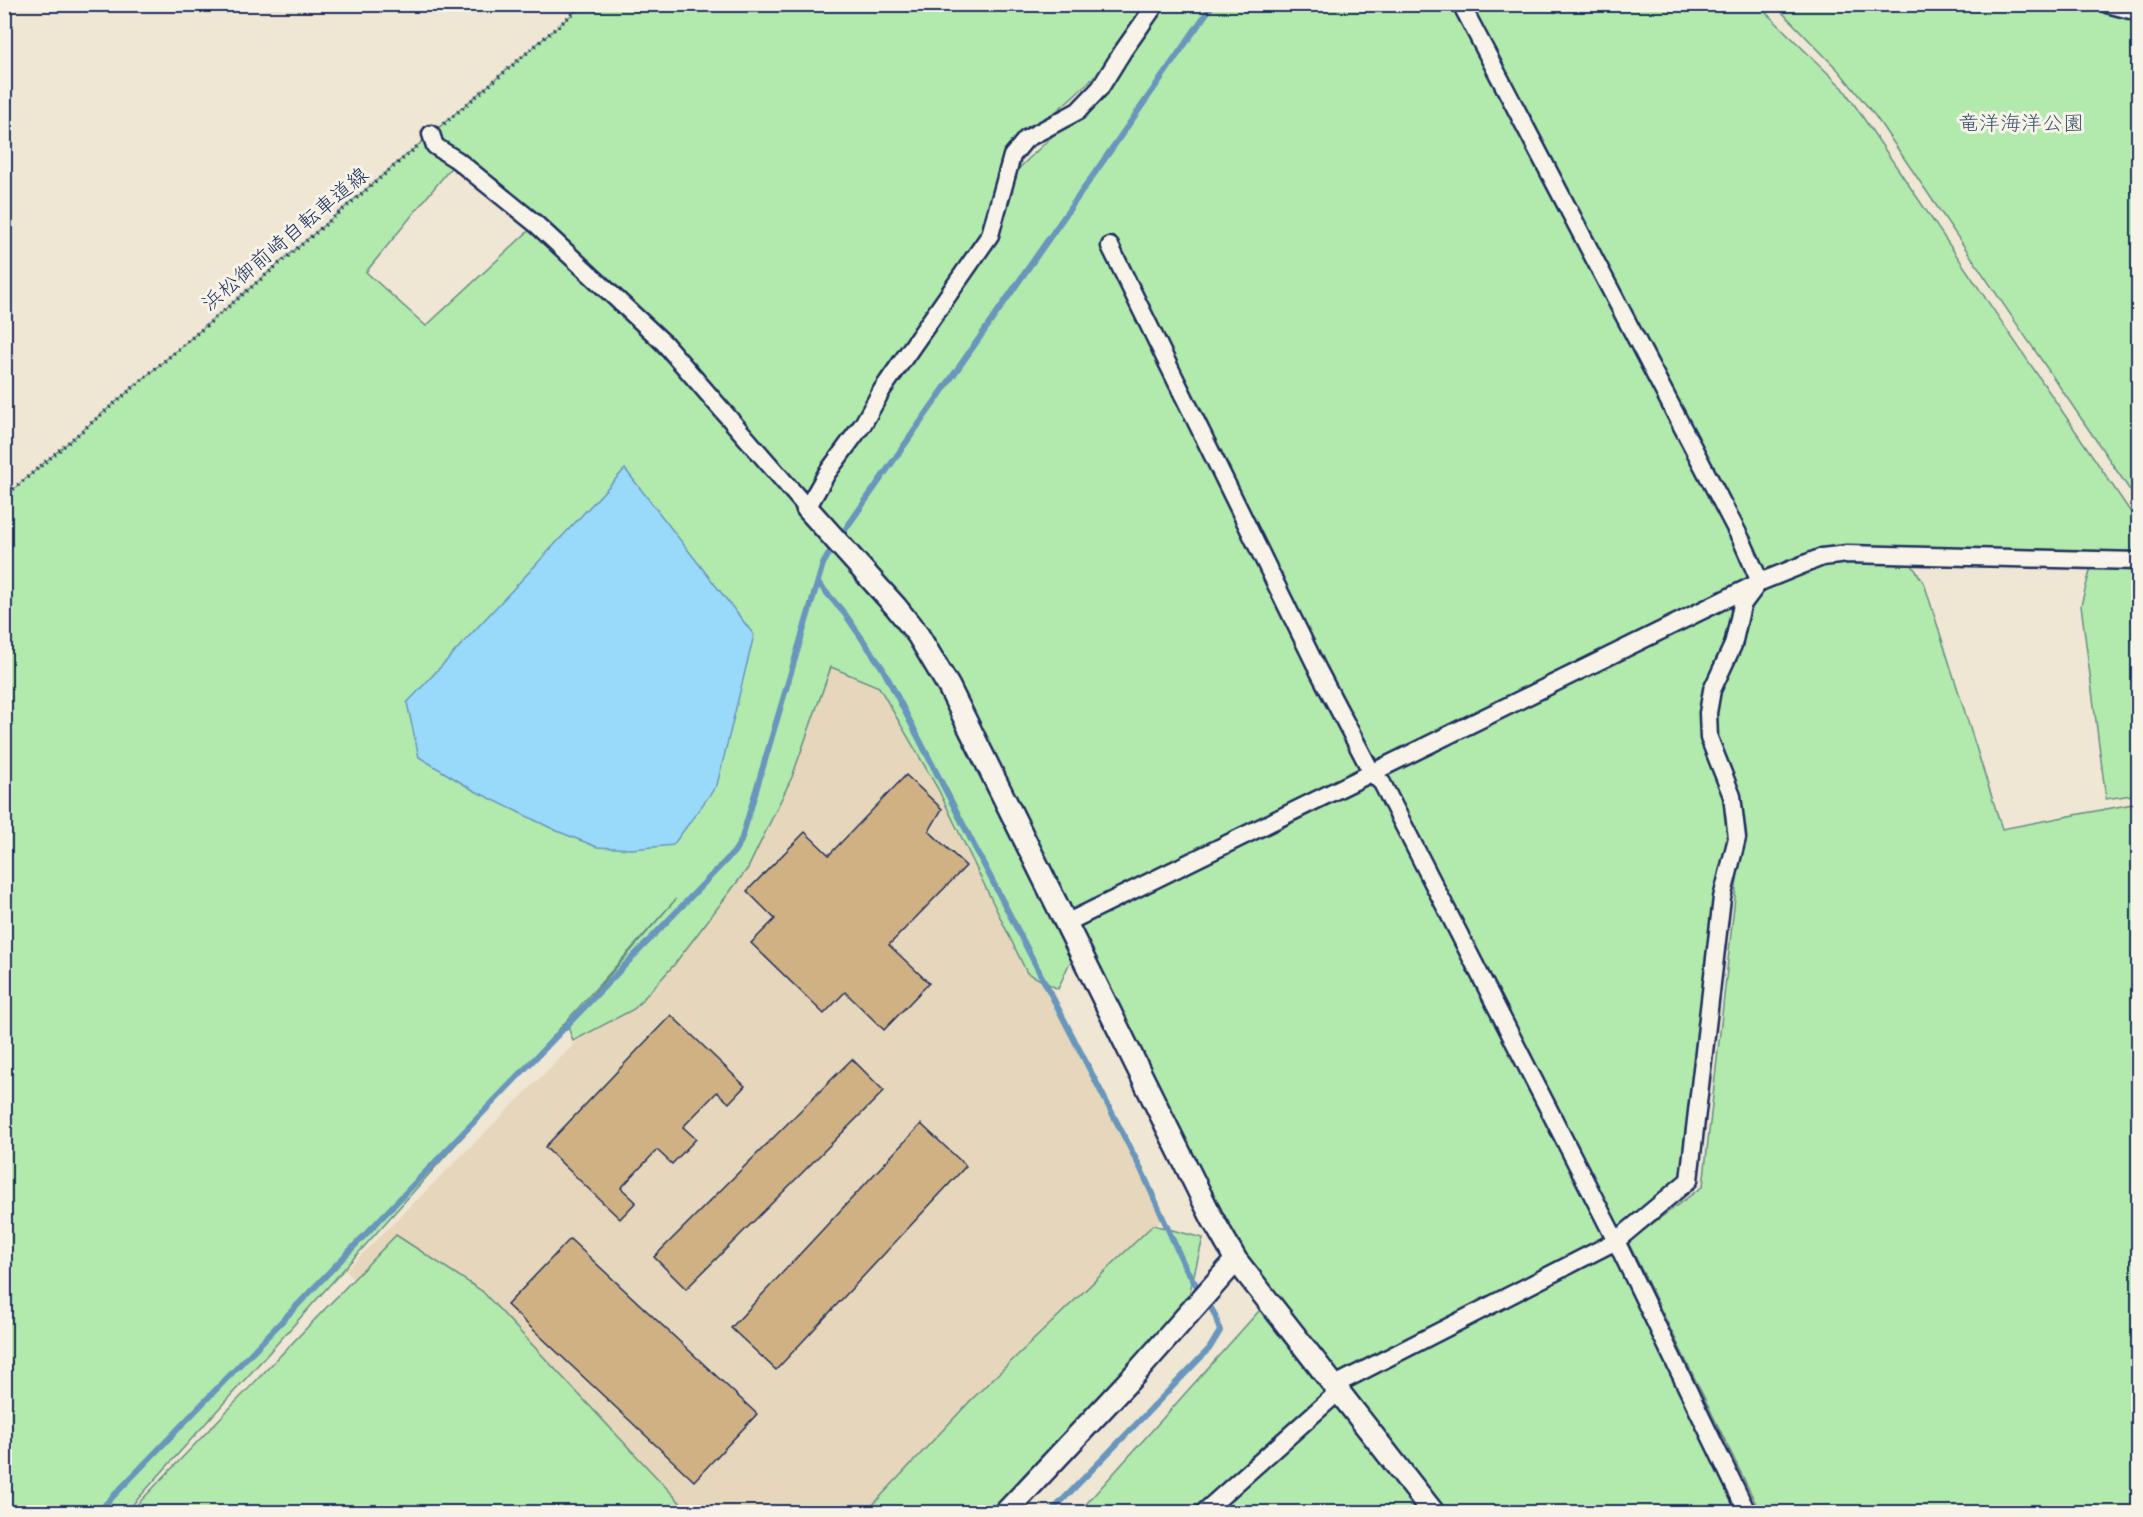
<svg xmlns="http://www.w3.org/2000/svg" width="2143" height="1517" font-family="Pangolin,'Klee One',sans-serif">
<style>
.built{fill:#e6d6bc}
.green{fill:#b2e9ac;stroke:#668c85;stroke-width:1.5;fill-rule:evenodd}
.water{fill:#99dafb;stroke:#6796bc;stroke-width:1.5}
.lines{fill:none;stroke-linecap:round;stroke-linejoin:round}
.stream{stroke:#6796bc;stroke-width:6}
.building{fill:#d0b184;stroke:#1b2f5e;stroke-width:1.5}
.minor-casing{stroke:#1b2f5e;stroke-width:21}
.tertiary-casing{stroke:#1b2f5e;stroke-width:26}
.path{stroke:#1b2f5e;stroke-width:4;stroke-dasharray:1.5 4.5;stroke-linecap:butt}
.minor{stroke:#f7f3e8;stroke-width:16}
.tertiary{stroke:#f7f3e8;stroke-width:21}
.labels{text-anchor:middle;stroke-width:6;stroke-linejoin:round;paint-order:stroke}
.park-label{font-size:21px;fill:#39546e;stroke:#f7f3e8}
.street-label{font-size:21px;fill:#1b2f5e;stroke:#f7f3e8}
</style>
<rect width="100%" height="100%" fill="#efe6d4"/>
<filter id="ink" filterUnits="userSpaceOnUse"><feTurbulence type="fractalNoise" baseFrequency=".0167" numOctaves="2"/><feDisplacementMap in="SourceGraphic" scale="12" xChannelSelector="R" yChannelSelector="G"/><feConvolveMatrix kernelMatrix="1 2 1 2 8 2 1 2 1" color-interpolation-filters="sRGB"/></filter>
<g filter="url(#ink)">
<!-- built -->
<path class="built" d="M830,591L933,746L1165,1216L882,1512H522L346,1270L732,888Z"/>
<!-- green -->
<path class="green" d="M583,5H1758L1843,88L2138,523V794L2106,799L2081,605L2093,560L1906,556L1924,583L2002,829L2138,803V1512H1760L1628,1242L1703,1186L1743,825L1737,838L1689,1180L1617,1241L1754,1512H1079L1267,1302L1236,1260L1082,956L1069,964L1058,989L1027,973L938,789L879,687L831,667L792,777L748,868L673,966L634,1009L573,1041L567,1024L676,899L126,1512H5L4,497ZM1115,58L1078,111L1014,173L1026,139ZM457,160L535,225L426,326L366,272ZM559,248L708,394L797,498ZM1744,553L1760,582L1740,632L1749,587Z
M1775,5H2138V502L1876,117L1839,71Z
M1153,1225L1203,1238L1183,1320L999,1512H866L972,1399Z
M396,1235L482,1291L689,1512H130Z"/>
<!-- water -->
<path class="water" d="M625,469L754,635L717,785L673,845L632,849L597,847L557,831L473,790L419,757L407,703Z"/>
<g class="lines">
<!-- stream -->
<path class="stream" d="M840,537L1213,4
M818,583L845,614L883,669L1141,1169L1185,1267L1201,1293
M98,1512L734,852L741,841L823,564L834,545
M1051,1512L1209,1349L1220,1331L1215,1315L1207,1301"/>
</g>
<!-- building -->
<path class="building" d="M906,775L942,809L929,831L966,866L889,945L929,983L884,1030L845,992L824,1014L751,943L775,919L747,891L805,832L829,855Z
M671,1015L745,1086L729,1103L717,1092L683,1127L696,1139L672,1164L657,1150L621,1188L636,1202L620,1219L545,1147Z
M852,1059L884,1091L686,1289L654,1257Z
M921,1124L966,1166L776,1370L731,1328Z
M570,1239L757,1414L694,1481L507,1305Z"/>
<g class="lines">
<defs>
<path id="minor" d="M1461,4L1742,541L1760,582
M2107,4L2138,12
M431,134L435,146L457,160L536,224L664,343L807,508L827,473L863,424L882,390L990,235L1012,156L1026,139L1078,111L1100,88L1123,51L1156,4
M1110,246L1318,670L1372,773L1382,783L1616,1241L1747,1512
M1066,923L1760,582L1822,557L1847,554L2138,561
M1333,1386L1616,1241L1689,1180L1722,898L1737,838L1732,796L1709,738L1708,713L1712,690L1733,645L1742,605L1757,585
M1204,1512L1337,1393"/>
<path id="tertiary" d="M807,508L896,607L918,635L949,687L1212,1218L1236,1260L1433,1512
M1006,1512L1137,1372L1236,1260"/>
</defs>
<!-- minor casing -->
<use href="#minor" class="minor-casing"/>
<!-- tertiary casing -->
<use href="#tertiary" class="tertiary-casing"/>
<!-- path -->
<path class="path" d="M444,124L584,4
M4,497L418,146"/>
<!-- minor -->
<use href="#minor" class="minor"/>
<!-- tertiary -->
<use href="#tertiary" class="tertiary"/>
</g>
</g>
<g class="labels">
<!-- park labels -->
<g class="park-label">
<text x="2021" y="130">竜洋海洋公園</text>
</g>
<!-- street labels -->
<g class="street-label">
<text transform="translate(285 239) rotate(-40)" y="7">浜松御前崎自転車道線</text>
</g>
</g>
<!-- margin -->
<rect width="2143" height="1517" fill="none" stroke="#f7f3e8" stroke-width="24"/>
<rect x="12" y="12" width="2119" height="1493" fill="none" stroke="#1b2f5e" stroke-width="2" filter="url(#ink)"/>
</svg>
